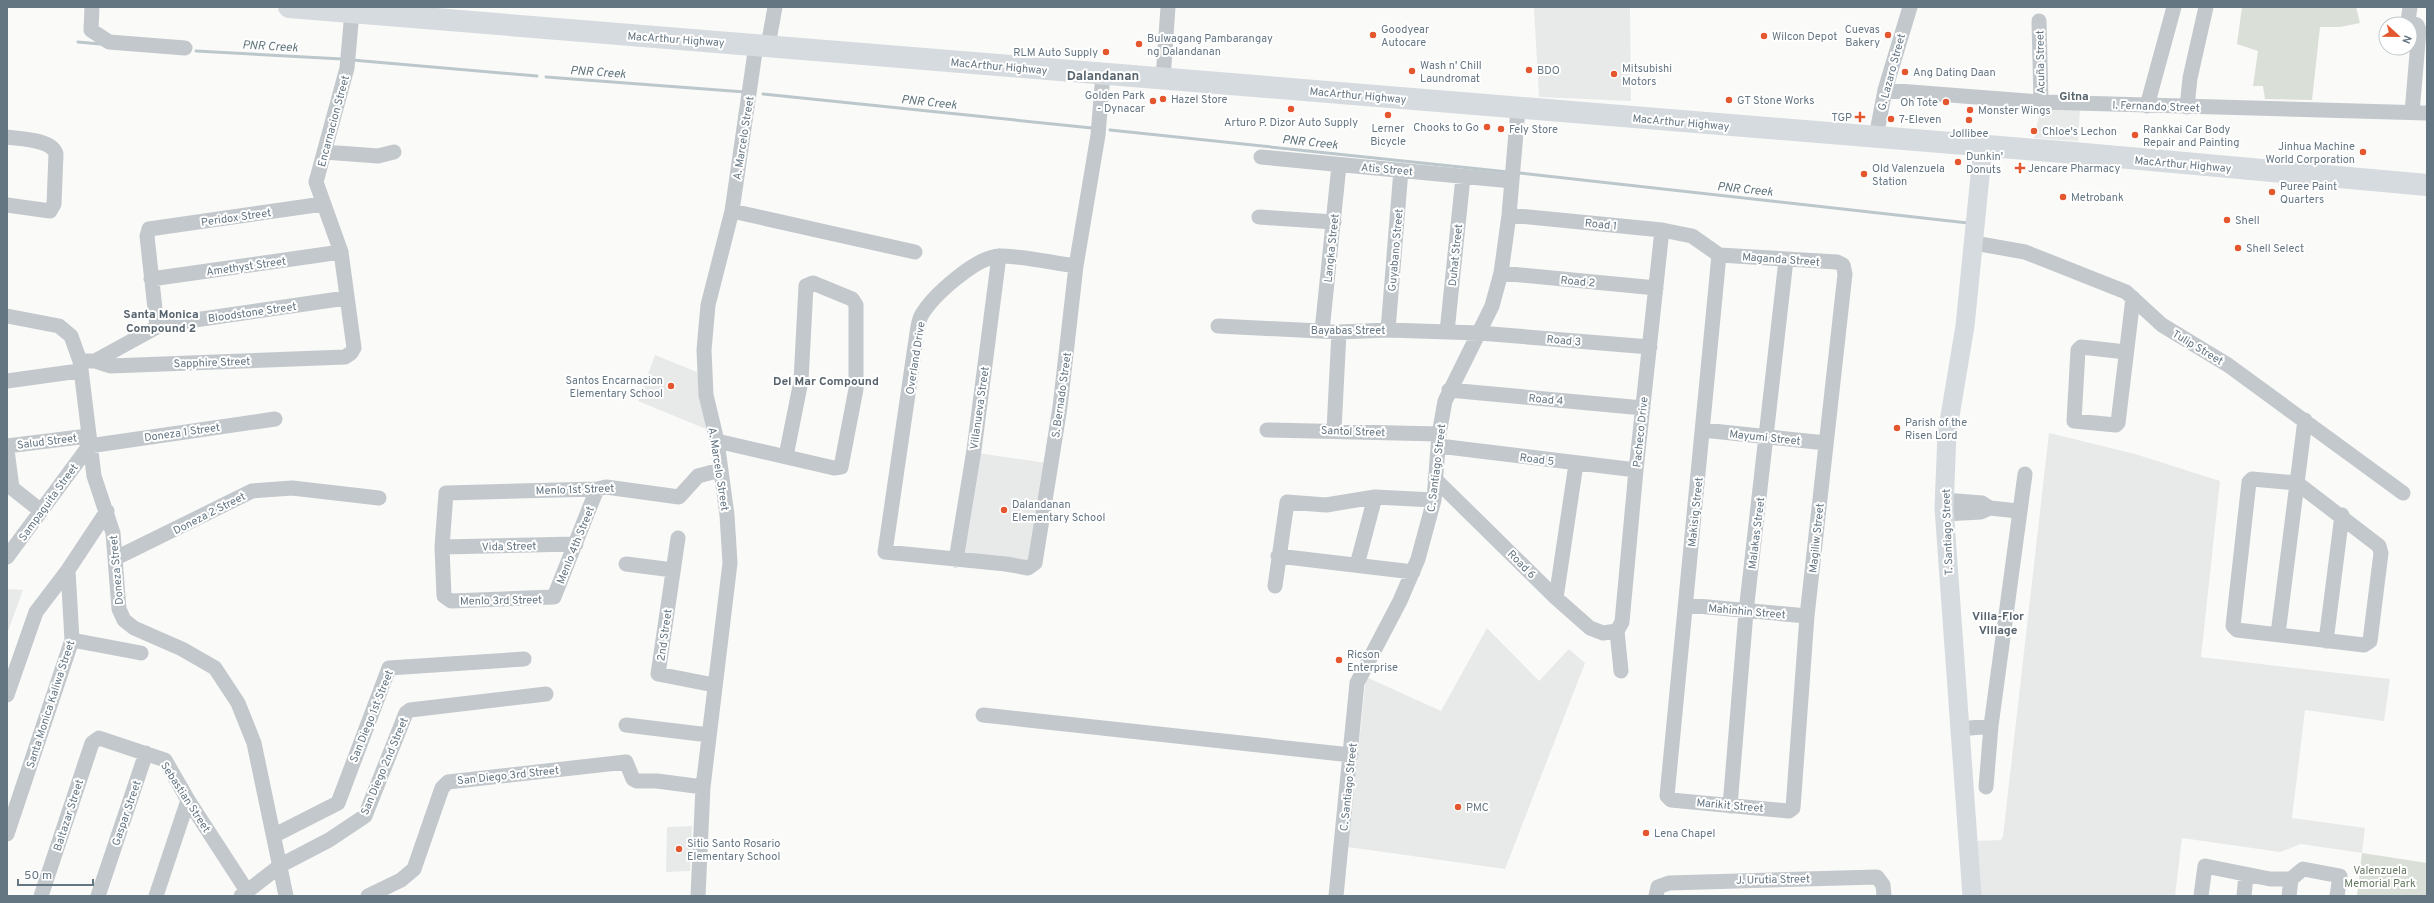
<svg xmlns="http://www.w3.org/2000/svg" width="2434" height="903" font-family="Overpass,sans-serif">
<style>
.built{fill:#e8e9e9}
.green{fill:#dadfd7}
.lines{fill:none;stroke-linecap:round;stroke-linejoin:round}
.stream{stroke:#bbc7cb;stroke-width:3}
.minor{stroke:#c3c8cc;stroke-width:15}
.major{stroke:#d6dbdf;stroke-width:19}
.highway{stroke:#d6dbdf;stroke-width:22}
.poi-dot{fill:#e4572e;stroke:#fff;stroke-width:1.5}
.labels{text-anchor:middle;stroke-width:4;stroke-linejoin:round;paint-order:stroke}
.poi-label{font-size:11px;fill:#657683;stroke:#fff;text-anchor:start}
.street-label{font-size:11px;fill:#657683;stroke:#fff}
.park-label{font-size:11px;fill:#687a64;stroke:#fff}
.water-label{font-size:12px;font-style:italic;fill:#60757c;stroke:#fff}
.neighbourhood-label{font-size:12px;font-weight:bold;fill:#57646e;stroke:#fff}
.quarter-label{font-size:13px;font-weight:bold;fill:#57646e;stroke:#fff}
</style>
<rect width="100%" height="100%" fill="#fafaf8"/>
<!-- built -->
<path class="built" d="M1534,7H1630L1631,101L1539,97Z
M2041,107L2080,109L2078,141L2034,138Z
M655,355L697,372L706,429L638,401Z
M2049,433L2135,454L2220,481L2201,657L2390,679L2384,721L2305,710L2292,818L2365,828L2362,853L2301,844L2280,852L2182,838L2175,896H1976L1972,841L2001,840L2003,836Z
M978,453L1046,463L1030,564L964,556Z
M7,589L23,590L7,634Z
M1487,628L1539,681L1569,649L1585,663L1505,869L1348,847L1366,677L1441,711Z
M692,826L690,871L666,872L667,827Z"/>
<!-- green -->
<path class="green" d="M2242,7H2356L2360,23L2340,27H2320L2312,100L2265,99L2263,86H2253L2258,51L2237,44Z
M2362,853L2427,863V896H2357Z"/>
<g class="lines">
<!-- stream -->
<path class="stream" d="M78,42L100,44
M196,51L342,59
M352,60L537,76
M546,77L745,92
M763,94L1092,128
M1110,130L1508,172
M1520,173L1968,223"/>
<!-- minor -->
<path class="minor" d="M92,7L91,30L109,42L185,48
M2410,7L2408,21L2417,25L2419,30L2412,113
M2039,21L2041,102
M768,46L775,7
M1163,79L1168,7
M1885,90L2041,102L2427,113
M2147,106L2174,7
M2187,107L2190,78L2206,7
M7,137C20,139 52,139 56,154L54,204L50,211L7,205
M1876,137L1885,90L1910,7
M324,152L378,156L394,152
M1261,157L1512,181
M732,211L915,252
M1509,215L1662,230L1692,236L1719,255
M1259,217L1334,222
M1974,243L2025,252L2126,292L2162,325L2228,365L2403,493
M1719,255L1837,262L1843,265L1845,274L1807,616L1793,808L1789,811L1671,800L1667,796Z
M1076,266C1052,263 1025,256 1000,256C977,256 932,296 921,316C917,324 917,337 915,346L885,552L1006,564L1028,568L1035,563L1060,407L1076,266L1098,135L1103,74
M1501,273L1656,288
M151,279L341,252
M7,316L59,326L71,336L80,361L94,476L113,533L119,609L124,620L134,628L182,649L215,668L238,703L254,743L286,896
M1218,326L1339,332L1388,330L1479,333L1650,347
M157,327L147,236L149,229L323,204
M1388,330L1401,170
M1322,331L1339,165
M1447,332L1463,177
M2126,352L2081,347L2078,350L2074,421L2116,425L2118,423L2133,298
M80,361H95L110,366L345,357L351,353L354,348L341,252L316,182L347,68L352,12
M95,361L157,327L167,324L346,298
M7,381L79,371
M1449,390L1643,408
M1267,430L1439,434
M1334,430L1339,332
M1703,430L1826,443
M717,441L834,468L841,467L856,389V305L852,299L813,283L806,286L801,381L786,456
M7,446L88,436
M1439,446L1636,470
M7,450L12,488L41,511
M1435,479L1556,598L1590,628L1603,633L1617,631
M2252,479L2297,483L2379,546L2381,553L2370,641L2364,645L2237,630L2233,626L2249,482Z
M597,489L554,597L451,601L444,596L442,547L446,493L597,489L606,487L679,497L698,476L720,470
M1944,500L1982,503L1990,508L2018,511
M1944,514L1981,512L1990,508
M678,538L658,674L714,685
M442,547L576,544
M1278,556L1413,572
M7,557L89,446L275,419
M116,558L252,491L292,488L379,498
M956,560L974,450L999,256
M626,564L673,570
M1357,565L1375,497
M1275,586L1287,502L1326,505L1375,497L1434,500
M1556,598L1576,464
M1686,605L1807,616
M1617,631L1622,622L1636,470L1662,230
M1617,631L1621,671
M2278,634L2305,420
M72,640L141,653
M2326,641L2342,515
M7,695L36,612L68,570L107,511
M983,715L1351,755
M626,725L709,735
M1960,729L1991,726
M1986,787L1991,726L2025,474
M1730,806L1746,612L1786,260
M7,834L72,640L68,570
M275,835L338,803L389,668L524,659
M41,896L92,743L99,738L165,760L188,800L247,891
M98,896L146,753
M156,896L188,800
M241,896L281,865L329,840L365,816L406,713L410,710L546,694
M368,896L401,880L414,869L442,788L448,782L626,762L633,779L637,781H657L703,787
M698,896L703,787L730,563L727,515L717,441L706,395L704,350L708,305L732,211L756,45
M1336,896L1357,683L1400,601L1418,559L1434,500L1439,434L1445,401L1492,306L1501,273L1509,215L1518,109
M1656,896L1658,887L1669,883L1877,877L1883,885L1884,896
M2201,896L2205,866L2270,879H2291L2303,869L2340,876L2337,896
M2244,896L2246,875
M2289,896L2291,879"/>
<!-- major -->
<path class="major" d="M1972,896L1944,508L1947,434L1965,326L1983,146"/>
<!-- highway -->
<path class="highway" d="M289,7L2074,153L2427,185"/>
</g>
<!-- markers -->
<g class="poi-dot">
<circle cx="1373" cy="35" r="4"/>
<circle cx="1888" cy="35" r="4"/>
<circle cx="1764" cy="36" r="4"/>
<circle cx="1139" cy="44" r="4"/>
<circle cx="1106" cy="52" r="4"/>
<circle cx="1529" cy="70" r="4"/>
<circle cx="1412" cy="71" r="4"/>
<circle cx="1905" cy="72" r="4"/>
<circle cx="1614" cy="74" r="4"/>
<circle cx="1163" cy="99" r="4"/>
<circle cx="1729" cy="100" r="4"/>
<circle cx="1153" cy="101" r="4"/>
<circle cx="1946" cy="102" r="4"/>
<circle cx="1291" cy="109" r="4"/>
<circle cx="1970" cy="110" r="4"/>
<circle cx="1388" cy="115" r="4"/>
<path d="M1858 111h4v4h4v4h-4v4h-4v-4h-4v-4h4z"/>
<circle cx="1891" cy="119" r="4"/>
<circle cx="1969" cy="120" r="4"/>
<circle cx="1487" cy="127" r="4"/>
<circle cx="1501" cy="129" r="4"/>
<circle cx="2034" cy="131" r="4"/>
<circle cx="2135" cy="135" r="4"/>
<circle cx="2363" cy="152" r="4"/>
<circle cx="1958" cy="162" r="4"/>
<path d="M2018 162h4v4h4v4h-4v4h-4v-4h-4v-4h4z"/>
<circle cx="1864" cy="174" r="4"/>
<circle cx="2272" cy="192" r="4"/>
<circle cx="2063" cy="197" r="4"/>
<circle cx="2227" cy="220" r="4"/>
<circle cx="2238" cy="248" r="4"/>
<circle cx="671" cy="386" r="4"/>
<circle cx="1897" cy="428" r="4"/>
<circle cx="1004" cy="510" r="4"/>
<circle cx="1339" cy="660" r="4"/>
<circle cx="1458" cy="807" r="4"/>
<circle cx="1646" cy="833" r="4"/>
<circle cx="679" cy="849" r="4"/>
</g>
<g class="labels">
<!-- poi labels -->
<g class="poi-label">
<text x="1381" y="33">Goodyear<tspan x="1381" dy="13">Autocare</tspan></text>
<text x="1880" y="33" text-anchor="end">Cuevas<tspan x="1880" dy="13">Bakery</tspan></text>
<text x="1772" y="40">Wilcon Depot</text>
<text x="1147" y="42">Bulwagang Pambarangay<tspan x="1147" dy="13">ng Dalandanan</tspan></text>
<text x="1098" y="56" text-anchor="end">RLM Auto Supply</text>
<text x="1420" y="69">Wash n' Chill<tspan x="1420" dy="13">Laundromat</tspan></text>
<text x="1622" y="72">Mitsubishi<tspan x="1622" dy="13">Motors</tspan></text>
<text x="1537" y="74">BDO</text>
<text x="1913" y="76">Ang Dating Daan</text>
<text x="1145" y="99" text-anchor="end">Golden Park<tspan x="1145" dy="13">- Dynacar</tspan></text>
<text x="1171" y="103">Hazel Store</text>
<text x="1737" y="104">GT Stone Works</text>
<text x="1938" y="106" text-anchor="end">Oh Tote</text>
<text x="1978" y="114">Monster Wings</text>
<text x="1852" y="121" text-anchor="end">TGP</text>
<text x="1899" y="123">7-Eleven</text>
<text x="1291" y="126" text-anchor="middle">Arturo P. Dizor Auto Supply</text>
<text x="1479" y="131" text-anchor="end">Chooks to Go</text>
<text x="1388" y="132" text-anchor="middle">Lerner<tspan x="1388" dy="13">Bicycle</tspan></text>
<text x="1509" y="133">Fely Store</text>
<text x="2143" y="133">Rankkai Car Body<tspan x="2143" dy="13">Repair and Painting</tspan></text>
<text x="2042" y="135">Chloe's Lechon</text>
<text x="1969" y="137" text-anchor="middle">Jollibee</text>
<text x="2355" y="150" text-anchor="end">Jinhua Machine<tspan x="2355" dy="13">World Corporation</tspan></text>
<text x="1966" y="160">Dunkin'<tspan x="1966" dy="13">Donuts</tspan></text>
<text x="1872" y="172">Old Valenzuela<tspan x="1872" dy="13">Station</tspan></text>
<text x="2028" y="172">Jencare Pharmacy</text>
<text x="2280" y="190">Puree Paint<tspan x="2280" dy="13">Quarters</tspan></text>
<text x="2071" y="201">Metrobank</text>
<text x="2235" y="224">Shell</text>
<text x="2246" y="252">Shell Select</text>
<text x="663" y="384" text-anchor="end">Santos Encarnacion<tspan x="663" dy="13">Elementary School</tspan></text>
<text x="1905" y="426">Parish of the<tspan x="1905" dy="13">Risen Lord</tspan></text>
<text x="1012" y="508">Dalandanan<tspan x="1012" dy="13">Elementary School</tspan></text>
<text x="1347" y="658">Ricson<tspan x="1347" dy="13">Enterprise</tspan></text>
<text x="1466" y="811">PMC</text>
<text x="1654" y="837">Lena Chapel</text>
<text x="687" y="847">Sitio Santo Rosario<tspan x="687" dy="13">Elementary School</tspan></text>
</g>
<!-- street labels -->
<g class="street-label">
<text transform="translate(676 39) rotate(4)" y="4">MacArthur Highway</text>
<text transform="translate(2040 62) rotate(-91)" y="4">Acuña Street</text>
<text transform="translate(999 66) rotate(5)" y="4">MacArthur Highway</text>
<text transform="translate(1891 72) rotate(-75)" y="4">G. Lazaro Street</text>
<text transform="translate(1358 95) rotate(5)" y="4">MacArthur Highway</text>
<text transform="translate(2156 106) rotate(2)" y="4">I. Fernando Street</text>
<text transform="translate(333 121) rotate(-75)" y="4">Encarnacion Street</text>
<text transform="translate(1681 122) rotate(5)" y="4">MacArthur Highway</text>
<text transform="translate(743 138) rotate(-81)" y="4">A. Marcelo Street</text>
<text transform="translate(2183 164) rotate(5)" y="4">MacArthur Highway</text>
<text transform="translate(1387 169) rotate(5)" y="4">Atis Street</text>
<text transform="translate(236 217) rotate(-8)" y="4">Peridox Street</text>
<text transform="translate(1601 224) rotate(6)" y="4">Road 1</text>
<text transform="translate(1331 248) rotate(-84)" y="4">Langka Street</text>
<text transform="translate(1395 250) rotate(-85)" y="4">Guyabano Street</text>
<text transform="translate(1455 255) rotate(-84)" y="4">Duhat Street</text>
<text transform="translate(1781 259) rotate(4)" y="4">Maganda Street</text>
<text transform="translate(246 266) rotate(-8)" y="4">Amethyst Street</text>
<text transform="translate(1578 281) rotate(5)" y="4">Road 2</text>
<text transform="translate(252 312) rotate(-8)" y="4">Bloodstone Street</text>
<text x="1348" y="334">Bayabas Street</text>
<text transform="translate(1564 340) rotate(5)" y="4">Road 3</text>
<text transform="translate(2198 347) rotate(31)" y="4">Tulip Street</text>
<text transform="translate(915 358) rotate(-81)" y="4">Overland Drive</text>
<text transform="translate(212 362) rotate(-2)" y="4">Sapphire Street</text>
<text transform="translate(1061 395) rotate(-82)" y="4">S. Bernado Street</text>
<text transform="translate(1546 399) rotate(5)" y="4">Road 4</text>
<text transform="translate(979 408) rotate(-82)" y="4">Villanueva Street</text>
<text transform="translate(1353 431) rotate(2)" y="4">Santol Street</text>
<text transform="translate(182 432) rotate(-8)" y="4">Doneza 1 Street</text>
<text transform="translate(1640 432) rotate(-84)" y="4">Pacheco Drive</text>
<text transform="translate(1765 437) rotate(6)" y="4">Mayumi Street</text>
<text transform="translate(47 441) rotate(-7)" y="4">Salud Street</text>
<text transform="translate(1537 459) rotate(7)" y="4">Road 5</text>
<text transform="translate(1436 468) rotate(-83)" y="4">C. Santiago Street</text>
<text transform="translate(719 469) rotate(81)" y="4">A. Marcelo Street</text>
<text transform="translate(575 489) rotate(-2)" y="4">Menlo 1st Street</text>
<text transform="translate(48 502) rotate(-54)" y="4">Sampaguita Street</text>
<text transform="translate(1695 512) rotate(-84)" y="4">Makisig Street</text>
<text transform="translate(209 513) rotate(-27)" y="4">Doneza 2 Street</text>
<text transform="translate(1947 532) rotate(-92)" y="4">T. Santiago Street</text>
<text transform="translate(1756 533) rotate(-83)" y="4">Malakas Street</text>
<text transform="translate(1816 538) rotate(-84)" y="4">Magiliw Street</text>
<text transform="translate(575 545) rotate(-68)" y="4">Menlo 4th Street</text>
<text transform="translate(509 546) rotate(-1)" y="4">Vida Street</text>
<text transform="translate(1522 564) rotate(45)" y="4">Road 6</text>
<text transform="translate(116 570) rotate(-95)" y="4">Doneza Street</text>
<text transform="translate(501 600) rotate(-1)" y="4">Menlo 3rd Street</text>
<text transform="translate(1747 611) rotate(5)" y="4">Mahinhin Street</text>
<text transform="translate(664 635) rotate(-82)" y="4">2nd Street</text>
<text transform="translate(50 704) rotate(-72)" y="4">Santa Monica Kaliwa Street</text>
<text transform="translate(371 716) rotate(-68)" y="4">San Diego 1st Street</text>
<text transform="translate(384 766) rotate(-67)" y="4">San Diego 2nd Street</text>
<text transform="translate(508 775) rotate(-6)" y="4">San Diego 3rd Street</text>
<text transform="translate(1348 787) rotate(-84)" y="4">C. Santiago Street</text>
<text transform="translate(186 797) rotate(57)" y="4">Sebastian Street</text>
<text transform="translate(1730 805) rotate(5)" y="4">Marikit Street</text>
<text transform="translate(126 813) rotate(-71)" y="4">Gaspar Street</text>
<text transform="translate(68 815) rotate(-72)" y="4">Baltazar Street</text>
<text transform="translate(1773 879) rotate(-1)" y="4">J. Urutia Street</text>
</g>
<!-- park labels -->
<g class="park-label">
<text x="2380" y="874">Valenzuela<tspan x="2380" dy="13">Memorial Park</tspan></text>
</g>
<!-- water labels -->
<g class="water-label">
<text transform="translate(270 46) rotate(3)" y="4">PNR Creek</text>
<text transform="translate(598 72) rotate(4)" y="4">PNR Creek</text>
<text transform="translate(929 102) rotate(6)" y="4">PNR Creek</text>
<text transform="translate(1310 142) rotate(6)" y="4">PNR Creek</text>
<text transform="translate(1745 189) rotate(6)" y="4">PNR Creek</text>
</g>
<!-- neighbourhood labels -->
<g class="neighbourhood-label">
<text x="2074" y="100">Gitna</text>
<text x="161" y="318">Santa Monica<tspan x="161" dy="14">Compound 2</tspan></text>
<text x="826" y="385">Del Mar Compound</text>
<text x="1998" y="620">Villa-Flor<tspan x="1998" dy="14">VIllage</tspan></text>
</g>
<!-- quarter labels -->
<g class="quarter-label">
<text x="1103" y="80">Dalandanan</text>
</g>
</g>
<!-- border -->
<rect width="2434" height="903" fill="none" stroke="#657683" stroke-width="16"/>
<!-- north arrow -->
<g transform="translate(2398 36) rotate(112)"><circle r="19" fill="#ffffff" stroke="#c1c8cd"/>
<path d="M0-3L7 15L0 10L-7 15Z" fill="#e4572e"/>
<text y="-6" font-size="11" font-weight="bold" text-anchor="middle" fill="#657683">N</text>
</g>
<!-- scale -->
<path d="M18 879v6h75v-6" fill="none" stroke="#657683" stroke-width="2"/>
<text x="24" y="879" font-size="12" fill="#657683" stroke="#ffffff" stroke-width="3" paint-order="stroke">50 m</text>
</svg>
